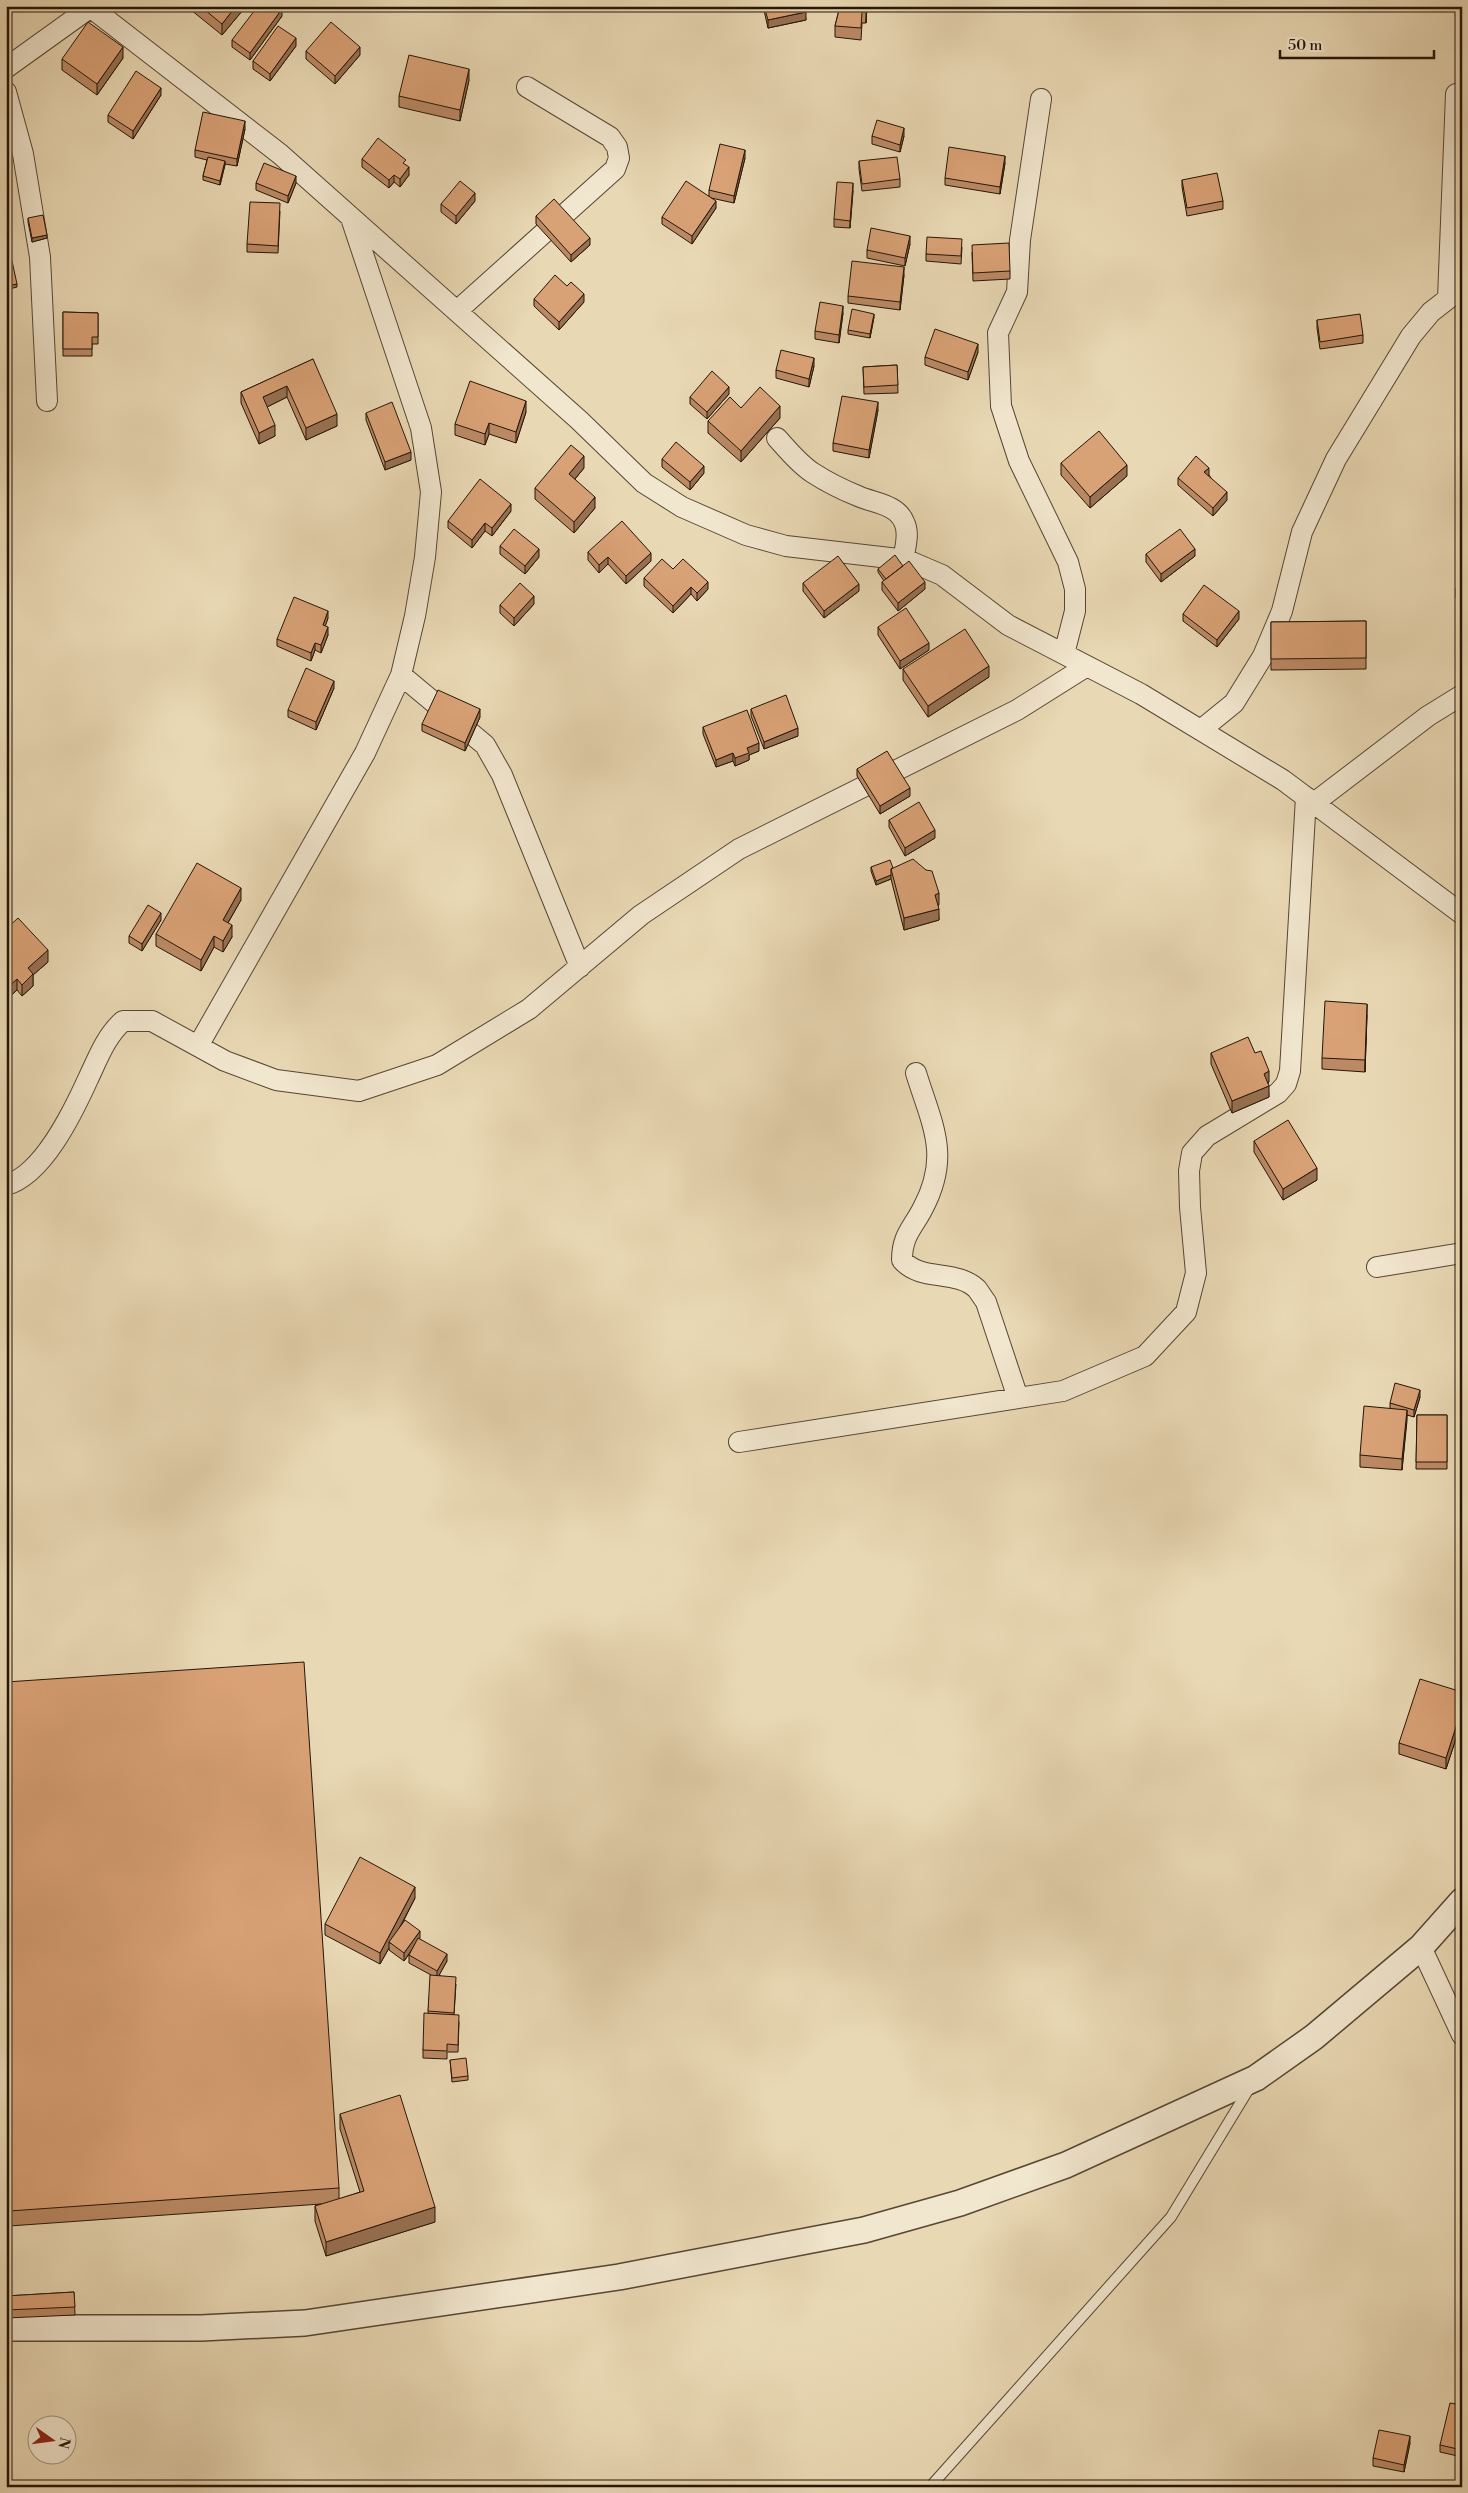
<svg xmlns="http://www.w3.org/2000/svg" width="1468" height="2493" font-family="'Libre Bodoni',serif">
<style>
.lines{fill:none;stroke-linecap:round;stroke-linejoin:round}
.service-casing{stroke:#564632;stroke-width:12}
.minor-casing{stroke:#564632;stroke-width:22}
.tertiary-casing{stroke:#564632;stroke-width:28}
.service{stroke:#f1e6ce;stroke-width:10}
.minor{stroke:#f1e6ce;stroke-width:20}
.tertiary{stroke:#f1e6ce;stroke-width:25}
.wall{fill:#bb8a65;stroke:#251506}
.shaded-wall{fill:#987153;stroke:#251506}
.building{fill:#d9a176;stroke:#251506}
</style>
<rect width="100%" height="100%" fill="#e9d8b4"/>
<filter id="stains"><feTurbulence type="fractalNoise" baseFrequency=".004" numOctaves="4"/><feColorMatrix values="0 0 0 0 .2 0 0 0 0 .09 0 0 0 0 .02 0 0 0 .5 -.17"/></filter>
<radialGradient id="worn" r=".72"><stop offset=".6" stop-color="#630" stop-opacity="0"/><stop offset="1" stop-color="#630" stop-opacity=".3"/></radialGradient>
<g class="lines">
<defs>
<path id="service" d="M930,2487L1171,2217L1250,2087"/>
<path id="minor" d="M89,6L280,154L579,420L644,483L682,507L746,535L786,546L907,560L942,575L1008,625L1141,694L1283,780L1462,914
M6,68L91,7
M6,92L23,154L40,257L47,401
M1041,99L1020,240L1017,292L998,333L1001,406L1019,461L1068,562L1075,589V611L1064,654
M1448,299L1456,94
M457,311L615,169L619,158L617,147L610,137L527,87
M777,438C788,450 799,464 813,473C827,482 843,490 858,496C873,503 897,504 904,522C910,533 905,548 903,560
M401,675L485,745L502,775L580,967
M1202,729L1234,703L1263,656L1282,611L1302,532L1336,459L1411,336L1431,312L1462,288
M1314,803L1428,716L1462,695
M198,1046L365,753L401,675L415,616L425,557L431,492L421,428L351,218
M916,1073C932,1125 951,1155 923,1208C913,1228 902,1235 902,1260C921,1282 956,1269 977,1289C980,1293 983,1298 986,1302L1018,1398
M6,1185C43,1175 73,1112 88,1079C98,1058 106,1036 123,1021H152L225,1061L276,1080L359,1091L437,1065L529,1009L641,915L739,849L1017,710L1087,666
M1377,1267L1462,1253
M739,1442L1063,1391L1145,1356L1186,1312L1196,1273L1190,1207L1189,1171L1192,1153L1207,1136L1278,1093L1286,1084L1290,1071L1306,797
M1421,1947L1462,2035"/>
<path id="tertiary" d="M6,2328H201L305,2323L619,2277L864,2230L960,2203L1066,2165L1256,2078L1314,2037L1421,1947L1462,1901"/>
</defs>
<!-- service casing -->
<use href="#service" class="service-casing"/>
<!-- minor casing -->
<use href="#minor" class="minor-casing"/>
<!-- tertiary casing -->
<use href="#tertiary" class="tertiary-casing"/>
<!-- service -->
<use href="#service" class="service"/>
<!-- minor -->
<use href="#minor" class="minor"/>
<!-- tertiary -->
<use href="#tertiary" class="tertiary"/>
</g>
<!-- wall -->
<path class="wall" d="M186,6H243V10L222,35Z
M763,6H804L806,20L768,28Z
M840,6H867L866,23H862L861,40L835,37V26Z
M282,16L250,60L232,47V40Z
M296,46L270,81L253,69V61Z
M306,51L360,55L335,84L306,59Z
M123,58L97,95L62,70V59Z
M469,80L460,121L399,107V96Z
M161,95L133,139L108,122V115Z
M245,129L237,166L225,164L220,185L203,180V176L207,160L195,157V150Z
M872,136H904L900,152L872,144Z
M745,158L734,203L711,198L716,208L692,244L662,224V217L709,196V190Z
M362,159L406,165L409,175L400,187L394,182L389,188L362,167Z
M859,161L900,179V187L862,191L859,169Z
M1005,163L1000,194L945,185V178Z
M1182,180L1223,201V209L1187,216L1182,187Z
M256,183H296L288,203L256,190Z
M853,191L850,228L834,227V219Z
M475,201L456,224L441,212V204Z
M280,211L278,253L247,252V244Z
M536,216L590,245L571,262L536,224Z
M28,218L47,238L32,242L28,222Z
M910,244L905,266L867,258V250Z
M962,247L961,264L926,261V254Z
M972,252L1010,271V279L973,281Z
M904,275L900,310L848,303V296Z
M567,286L584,302L559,330L534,306V299Z
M63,312L98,313V344H92V356H63Z
M843,313L839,343L815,339V331Z
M874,317L870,338L848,334V330Z
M1317,320L1363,335V343L1320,349L1317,328Z
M978,352L968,380L925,365V357Z
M313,359L337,426L306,440L287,397L267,407L275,436L259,444L241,403V392Z
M897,365L898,393L864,394L863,367Z
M814,366L809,387L776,378V370Z
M729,394L707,419L690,404V397Z
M741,408L780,418L741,462L708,433V421Z
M878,410L869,458L833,451V443Z
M526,412L516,443L489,434L485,445L455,435V424Z
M366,413L411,460L385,470L366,420Z
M662,459L704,473L690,490L662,467Z
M1061,463L1127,476L1090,508L1061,475Z
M584,468L575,479L595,508L574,533L535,499V488Z
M1209,475L1227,500L1213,516L1178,485V478Z
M511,511L492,536L485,531L472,548L448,528V521Z
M500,546L539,557L525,574L500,554Z
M588,552L651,561L626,584L608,564L599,573L588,560Z
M1146,554L1195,556L1161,582L1146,562Z
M1462,563V599L1456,598V590Z
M903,566L925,589L898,611L882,590V582L884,581L878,572V569Z
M673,569L708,589L697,601L691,594L673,613L644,586V578Z
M803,583L859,591L824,618L803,591Z
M534,604L514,626L500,613V605Z
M1183,614L1239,619L1217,647L1183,621Z
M328,618L325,626L328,635L321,653L315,650L311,661L277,646V639Z
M1366,621V669L1271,670V622Z
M878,627L929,650L900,669L878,635Z
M903,669L989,677L928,717L903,680Z
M334,688L316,730L288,717V710Z
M751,709L798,736L764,749L751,716Z
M480,717L465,751L422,731V724Z
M703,727L759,751L749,755V760L735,766L733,761L716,767L703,734Z
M857,769L910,796L880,814L857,776Z
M889,820L935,838L905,856L889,827Z
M871,867L893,868L939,905H938L939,920L904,930L891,879L876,885L871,871Z
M241,900L228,923L232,937L223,952L214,947L201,971L156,946V934Z
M161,920L142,951L129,943V936Z
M6,929L48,962L33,975V986L22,996L17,990L7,999L6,998Z
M1367,1015L1365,1072L1322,1069V1058Z
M1211,1053H1255L1269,1082L1268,1083L1269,1097L1232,1113L1211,1064Z
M1254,1141L1317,1180L1283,1200L1254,1152Z
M1420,1397L1414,1417L1407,1415L1402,1470L1360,1467V1455L1390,1408V1403Z
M1417,1415H1447V1469H1416Z
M6,1682L339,2188V2199L360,2192L340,2129V2114L435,2222L326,2256L315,2221V2206L321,2204L9,2226L6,2222Z
M1462,1692V1720L1446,1769L1399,1754V1743Z
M415,1898L401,1926L420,1939L447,1961L439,1975L456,1984L454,2015L459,2022L458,2052H447V2059L423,2058V2050L428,2013L431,1975L409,1963V1955L410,1953L404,1961L389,1950V1948L380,1964L325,1935V1924Z
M450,2060L468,2076V2080L452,2082Z
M74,2292L75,2315L6,2318V2296Z
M1462,2405V2457L1440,2452V2445Z
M1410,2443L1404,2472L1373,2466V2458Z"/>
<!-- shaded-wall -->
<path class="shaded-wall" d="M236,6H243V10L222,35V24Z
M866,6H867L866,23Z
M282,9V16L250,60V53Z
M806,12V20L768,28V20Z
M296,38V46L270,81V74Z
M123,47V58L97,95V84Z
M360,47V55L335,84V76Z
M469,69V80L460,121V110Z
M161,88V95L133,139V131Z
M245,121V129L237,166V159Z
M904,128V136L900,152V145Z
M745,150V158L734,203V196Z
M1005,156V163L1000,194V187Z
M225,161V165L220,185V181Z
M409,167V175L400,187V179Z
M394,175V182L389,188V180Z
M296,176V183L288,203V196Z
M853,183V191L850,228V221Z
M475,193V201L456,224V216Z
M716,201V208L692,244V236Z
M47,235V238L32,242V238Z
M910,236V244L905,266V258Z
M590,238V245L571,262V255Z
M904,267V275L900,310V302Z
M17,284V287L6,290V286Z
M584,294V302L559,330V322Z
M843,306V313L839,343V335Z
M874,314V317L870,338V334Z
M978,344V352L968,380V372Z
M814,358V366L809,387V379Z
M287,386V397L263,409V397Z
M729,387V394L707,419V412Z
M526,401V412L516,443V432Z
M878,402V410L869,458V450Z
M780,406V418L741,462V451Z
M337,414V426L306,440V428Z
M489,423V434L485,445V434Z
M275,425V436L259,444V433Z
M411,452V460L385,470V462Z
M584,456V468L569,486V474Z
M1127,465V476L1090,508V497Z
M704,466V473L690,490V482Z
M1209,468V475L1204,480V472Z
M1227,492V500L1213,516V508Z
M595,497V508L574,533V522Z
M511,504V511L492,536V528Z
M485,523V531L472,548V540Z
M539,549V557L525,574V566Z
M1195,549V556L1161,582V574Z
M651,553V561L626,584V576Z
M608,557V564L599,573V565Z
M708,582V589L697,601V593Z
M925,582V589L898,611V603Z
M859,584V591L824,618V611Z
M691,587V594L673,613V606Z
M534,596V604L514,626V618Z
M328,611V618L323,633V625Z
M1239,611V619L1217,647V640Z
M328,627V635L321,653V645Z
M315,643V650L311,661V653Z
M929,643V650L900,669V661Z
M989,666V677L928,717V706Z
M334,681V688L316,730V722Z
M480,709V717L465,751V743Z
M798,728V736L764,749V742Z
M759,743V751L749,755V760L735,766V758L747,748Z
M733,753V761L716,767V760Z
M910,788V796L880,814V806Z
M935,830V838L905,856V848Z
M891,875V879L876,885V881Z
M241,888V900L223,931V920Z
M939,893V905L935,906V895Z
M939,909V920L904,930V918Z
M161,913V920L142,951V944Z
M232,925V937L223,952V941Z
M214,936V947L201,971V960Z
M48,950V962L33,975V986L22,996V985L28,968Z
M17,979V990L7,999V988Z
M1367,1004V1015L1365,1072V1060Z
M1269,1071V1082L1264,1085V1074Z
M1269,1086V1097L1232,1113V1101Z
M1317,1168V1180L1283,1200V1189Z
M1420,1390V1397L1414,1417V1410Z
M1407,1410V1421L1402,1470V1459Z
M1462,1708V1720L1446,1769V1758Z
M415,1887V1898L391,1944L389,1942V1948L380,1964V1953Z
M420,1931V1938L404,1961V1953Z
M447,1954V1961L437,1979V1971Z
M435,2207V2222L326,2256V2242Z
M1410,2436V2443L1404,2472V2465Z"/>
<!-- building -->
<path class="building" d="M200,6H236L222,24Z
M258,6H279L282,9L250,53L232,40Z
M764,6H804L806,12L768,20Z
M840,6H866V12H862L861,28L835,26Z
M88,22L123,47L97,84L62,59Z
M331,22L360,47L335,76L306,51Z
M278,26L296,38L270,74L253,61Z
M409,55L469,69L460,110L399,96Z
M136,71L161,88L133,131L108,115Z
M203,112L245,121L237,159L195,150Z
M877,120L904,128L900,145L872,136Z
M378,138L406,160L403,163L409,167L400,179L394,175L389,180L362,159Z
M720,144L745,150L734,196L709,190Z
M949,147L1005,156L1000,187L945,178Z
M208,157L225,161L220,181L203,176Z
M897,157L900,179L862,184L859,161Z
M264,163L296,176L288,196L256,183Z
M1217,173L1223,201L1187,208L1182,180Z
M460,181L475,193L456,216L441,204Z
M686,181L716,201L692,236L662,217Z
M837,182L853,183L850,221L834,219Z
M554,199L590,238L571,255L536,216Z
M250,202L280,203L278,246L247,244Z
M43,215L47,235L32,238L28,218Z
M871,228L910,236L905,258L867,250Z
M927,237L962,239L961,256L926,254Z
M1009,243L1010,271L973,273L972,245Z
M12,261L17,284L6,286V262Z
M852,261L904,267L900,302L848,296Z
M555,275L567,286L571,282L584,294L559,322L534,299Z
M820,302L843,306L839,335L815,331Z
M852,309L874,314L870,334L848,330Z
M63,312L98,313V337H92V349H63Z
M1360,314L1363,335L1320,342L1317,320Z
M935,329L978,344L968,372L925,357Z
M781,350L814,358L809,379L776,370Z
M313,359L337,414L306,428L287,386L263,397L275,425L259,433L241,392Z
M897,365L898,385L864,387L863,367Z
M712,371L729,387L707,412L690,397Z
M470,381L526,401L516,432L489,423L485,434L455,424Z
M760,387L780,406L741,451L708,421L730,397L741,408Z
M842,396L878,402L869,450L833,443Z
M392,402L411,452L385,462L366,413Z
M1099,431L1127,465L1090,497L1061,463Z
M676,442L704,466L690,482L662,459Z
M571,445L584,456L569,474L595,497L574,522L535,488Z
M1196,456L1209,468L1204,472L1227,492L1213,508L1178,478Z
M480,479L511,504L492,528L485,523L472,540L448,521Z
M622,521L651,553L626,576L608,557L599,565L588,552Z
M514,529L539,549L525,566L500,546Z
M1180,529L1195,549L1161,574L1146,554Z
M895,555L903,566L886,579L878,569Z
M838,556L859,584L824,611L803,583Z
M662,559L673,569L683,559L708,582L697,593L691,587L673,606L644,578Z
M909,561L925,582L898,603L882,582Z
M1462,563V591L1456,590Z
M520,583L534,596L514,618L500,605Z
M1204,585L1239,611L1217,640L1183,614Z
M294,597L328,611L323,625L328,627L321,645L315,643L311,653L277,639Z
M906,608L929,643L900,661L878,627Z
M1366,621V658L1271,659V622Z
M965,629L989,666L928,706L903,669Z
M306,668L334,681L316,722L288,710Z
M438,690L480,709L465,743L422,724Z
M786,695L798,728L764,742L751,709Z
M747,710L759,743L747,748L749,753L735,758L733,753L716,760L703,727Z
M887,751L910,788L880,806L857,769Z
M919,802L935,830L905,848L889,820Z
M913,859L926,870L932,871L939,893L935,895L939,909L904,918L891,869Z
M890,860L893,868L891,869V875L876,881L871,867Z
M197,863L241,888L223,920L232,925L223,941L214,936L201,960L156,934Z
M148,905L161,913L142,944L129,936Z
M18,918L48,950L28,968L33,974L22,985L17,979L7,988L6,987V929Z
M1325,1001L1367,1004L1365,1060L1322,1058Z
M1248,1037L1255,1053L1261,1051L1269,1071L1264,1074L1269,1086L1232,1101L1211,1053Z
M1288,1120L1317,1168L1283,1189L1254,1141Z
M1395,1383L1420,1390L1414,1410L1390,1403Z
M1364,1406L1407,1410L1402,1459L1360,1455Z
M1417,1415H1447V1462H1416Z
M304,1662L339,2188L9,2211L6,2207V1682Z
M1420,1679L1462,1692V1708L1446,1758L1399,1743Z
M360,1857L415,1887L380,1953L325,1924Z
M405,1920L420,1931L404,1953L389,1942Z
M418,1938L447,1954L437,1971L409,1955Z
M430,1975L456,1977L454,2013L428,2011Z
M424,2013L459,2015L458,2045L447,2044V2051L423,2050Z
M466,2058L468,2076L452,2078L450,2060Z
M400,2095L435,2207L326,2242L315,2206L364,2191L340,2114Z
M74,2292L75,2307L6,2310V2296Z
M1450,2403L1462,2405V2450L1440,2445Z
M1379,2430L1410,2436L1404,2465L1373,2458Z"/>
<!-- margin -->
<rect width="1468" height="2493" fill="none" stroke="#e9d8b4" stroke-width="25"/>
<rect x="8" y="8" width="1453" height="2478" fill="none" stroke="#251506" stroke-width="2.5"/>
<rect x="12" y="12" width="1443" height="2468" fill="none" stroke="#251506"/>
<!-- north arrow -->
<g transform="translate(52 2440) rotate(104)"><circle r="24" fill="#f1e6ce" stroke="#9f927e"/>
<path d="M0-4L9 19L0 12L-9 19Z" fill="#8f2418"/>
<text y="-8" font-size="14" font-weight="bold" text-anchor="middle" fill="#251506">N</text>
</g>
<!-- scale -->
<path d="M1280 50v8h154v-8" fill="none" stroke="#251506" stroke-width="2.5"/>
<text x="1288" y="50" font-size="15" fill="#251506" stroke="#f1e6ce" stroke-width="4" paint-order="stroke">50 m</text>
<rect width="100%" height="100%" filter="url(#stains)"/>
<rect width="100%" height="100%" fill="url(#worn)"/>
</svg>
